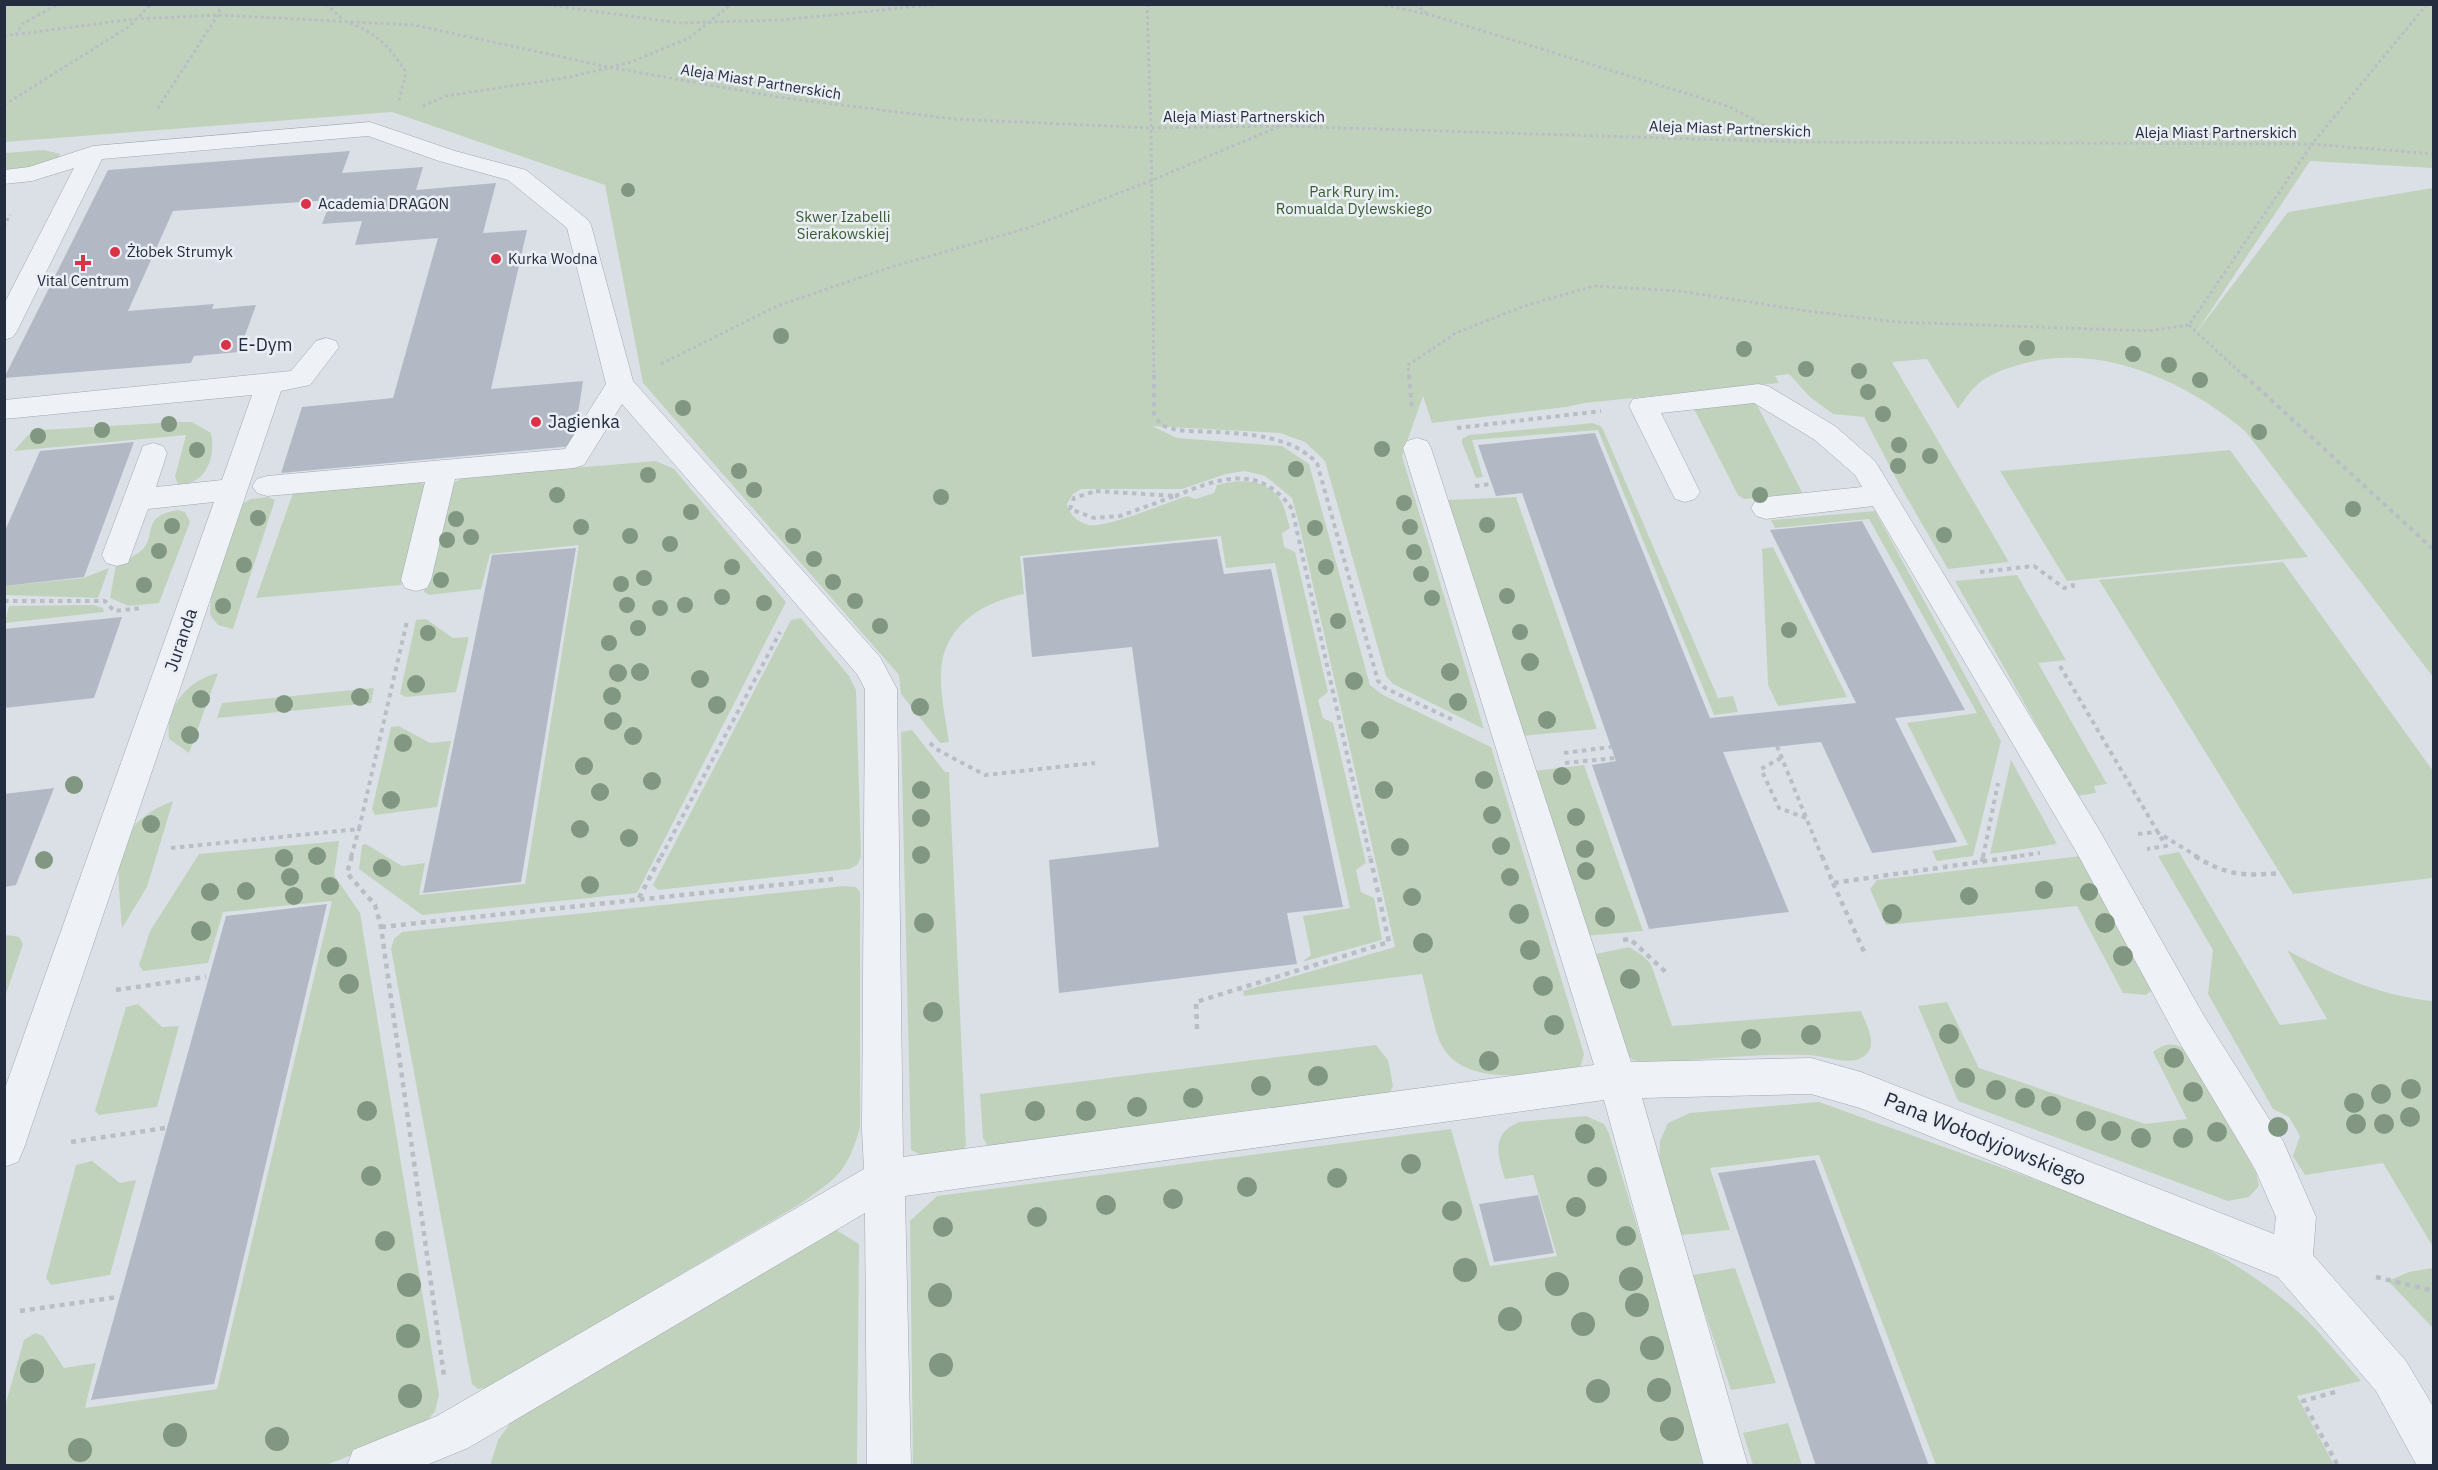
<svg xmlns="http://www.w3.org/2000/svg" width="2438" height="1470" font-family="'IBM Plex Sans',sans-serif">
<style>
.green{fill:#c1d2bc}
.building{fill:#b2b9c5}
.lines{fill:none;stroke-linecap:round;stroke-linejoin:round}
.minor-casing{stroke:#a0a7b1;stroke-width:1}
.path-far2{stroke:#b9bec6;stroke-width:3;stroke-dasharray:3 3;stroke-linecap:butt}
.path-far1{stroke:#b9bec6;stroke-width:4;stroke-dasharray:4.5 4.5;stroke-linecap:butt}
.path{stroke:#b9bec6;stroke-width:4.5;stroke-dasharray:5 5;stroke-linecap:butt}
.minor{fill:#eef1f5;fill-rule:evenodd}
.tree{fill:#819782}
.poi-dot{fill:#db3248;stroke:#ebeff5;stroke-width:2}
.labels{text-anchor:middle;stroke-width:5;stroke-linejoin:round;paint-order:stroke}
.far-street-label{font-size:15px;fill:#242d3f;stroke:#ebeff5}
.far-park-label{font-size:15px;fill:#375c30;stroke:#ebeff5}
.far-poi-label{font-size:15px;fill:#242d3f;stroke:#ebeff5;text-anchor:start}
.poi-label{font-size:18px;fill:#242d3f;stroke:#ebeff5;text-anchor:start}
.street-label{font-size:18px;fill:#242d3f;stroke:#ebeff5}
.near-street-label{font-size:21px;fill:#242d3f;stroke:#ebeff5}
</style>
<rect width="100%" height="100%" fill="#dbe0e7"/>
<!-- green -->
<path class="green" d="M5,5H2433V168L2310,161L2196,333L2288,212L2433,188V677L2246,432C2185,380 2096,340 2015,366C2002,370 1988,375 1978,384C1970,391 1964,400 1958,409L1927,359L1892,362L2009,562L1948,569L1899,484L1864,417L1833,414L1810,397L1789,374L1775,376L1779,383L1584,403L1566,407L1432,423L1423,396L1402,456L1484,729L1393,684L1386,676L1325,461L1305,442L1280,433L1152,426L1177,438L1282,446L1309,464L1370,685L1383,695L1491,747L1584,1054L1581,1065L1572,1071C1532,1073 1466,1088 1442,1046C1434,1032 1427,992 1422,974L1244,996L1243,991L1395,947L1300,528L1292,498L1265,476L1245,471L1226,474L1182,489H1081L1073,494L1067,504C1070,515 1077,522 1089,525C1107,528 1166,503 1187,496L1195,499L1214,493L1217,485C1239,479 1268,478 1281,501C1285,508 1287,519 1290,528L1282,533L1284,547L1295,552L1328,692L1318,700L1323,718L1333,723L1366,863L1356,870L1361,892L1374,898L1382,940L1302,962L1311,955L1303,916L1350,908L1275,563L1226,568L1221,536L1020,556L1024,594C984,601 942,626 941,673C940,695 946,720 949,742L940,743L901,694L899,675L643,383L605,185L392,112L5,142Z
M44,150L60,154L58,159L42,167L5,170V153Z
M1742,402L1756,403L1803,494L1744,499L1738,495L1694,409Z
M177,422H192L211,433C216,455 207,486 178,484L175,477L186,435L14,451L28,435L42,430Z
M1593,423L1602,427L1718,698L1733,696L1738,712L1714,715L1598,430L1472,440L1483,477L1476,478L1462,443V439L1469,435Z
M2230,450L2308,557L2067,581L2000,471Z
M656,461L674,469L786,602L637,893L422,915L359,869L362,845L366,844L402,866L425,863L419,895L525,884L579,545L490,554L481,589L429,595L424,592L448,490L455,482L465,477Z
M417,482L424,484L426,488L401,585L256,598L293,493Z
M268,497L275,500L233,629L218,625L210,615L211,595L242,504L251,499Z
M1516,497L1597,729L1522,736L1448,500Z
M178,510L185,512L190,522L159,603L129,606L110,598L116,565C124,561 135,556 142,550C158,534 140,516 178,510Z
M1875,511L2001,741L1973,856L1937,861L1932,851L1968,845L1907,723L1977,713L1869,519L1775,528L1771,520Z
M1773,547L1847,697L1778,706L1768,685L1762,549Z
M2283,562L2433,771V878L2293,894L2099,580Z
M109,568L98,598L5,595V586L83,578Z
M2017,575L2066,660L2038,663L2107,784L2094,786L2096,793L2077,796L1955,581Z
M94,605L103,608L104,612L5,623L9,606Z
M801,618L849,676L856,690L861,857L857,865L849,869L658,890L653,885L791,620Z
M426,619L453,638L469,637L456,692L406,697L400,694L416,620Z
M218,673L189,753L169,739C165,708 187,680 218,673Z
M374,688L371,703L217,718L222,703Z
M399,726L430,743L451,741L437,807L375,815L372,809L391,727Z
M912,730L945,772H949L966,1145L959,1157L929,1159L911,1150L901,732Z
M2011,760L2057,844L1990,854Z
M1584,765L1643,931L1585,936L1534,771Z
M173,801L147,887L122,928C118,870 107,826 173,801Z
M339,841L334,875L360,913L439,1395L435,1411L425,1423L408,1433L326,1465L5,1466V1406L24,1340L35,1333L43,1336L64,1368L96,1363L85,1408L217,1389L332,901L223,912L208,963L143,971L139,965L150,931L199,854Z
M2179,852L2280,1025L2327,1019L2287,950C2333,975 2381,996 2433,1001V1247L2383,1163L2305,1175L2293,1156L2300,1136L2289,1117L2273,1109L2208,994L2213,950L2158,856Z
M2081,856L2152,990L2146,995L2123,993L2077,906L1886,925L1870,889L1877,880Z
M845,886L856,887L860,892V1127C847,1173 838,1177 800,1204L490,1387L478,1389L472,1384L391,949L394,939L402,932Z
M8,935L19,937L23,944L5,997V936Z
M1629,947L1642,955L1651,964L1672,1026L1861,1011C1866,1025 1880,1046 1863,1057C1849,1066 1825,1056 1809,1055C1756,1053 1702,1060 1649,1063L1633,1060L1628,1056L1591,955Z
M1947,1002L1979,1068L2145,1124L2187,1119L2153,1052C2169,1039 2182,1044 2194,1059L2256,1173L2259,1186L2249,1197L2228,1201L1958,1101L1918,1006Z
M138,1004L162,1027L179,1026L157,1107L99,1115L95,1111L126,1007Z
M1376,1045L1388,1060L1393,1086L1386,1100L992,1153L983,1138L980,1094Z
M1819,1102L2158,1224C2207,1247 2254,1273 2295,1309C2319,1330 2340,1357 2361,1381L2297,1396L2334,1465H1936L1819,1155L1710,1168L1730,1230L1682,1235L1659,1164L1660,1141L1668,1123L1690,1113Z
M1586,1116L1604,1124L1609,1133L1709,1465H913L910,1221L937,1196L1451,1129L1490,1266L1557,1256L1533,1175L1505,1179C1497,1154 1491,1134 1519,1122Z
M92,1161L120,1183L136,1180L110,1275L51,1285L46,1278L76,1165Z
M828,1225L859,1244L857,1465L490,1466L498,1440L514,1418Z
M1735,1268L1776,1383L1731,1390L1692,1275Z
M2433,1268H2434L2433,1328L2388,1281L2409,1272Z
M1788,1423L1802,1465H1753L1743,1433Z"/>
<!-- building -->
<path class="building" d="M350,151L342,173L423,167L416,190L496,183L483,233L527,230L491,389L583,381L573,446L281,473L302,407L393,398L438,238L355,245L362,221L322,224L331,200L173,211L128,311L214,304L212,309L256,305L239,352L194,356L191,363L4,378L108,170Z
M1595,433L1710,718L1856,703L1770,530L1862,521L1965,710L1895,718L1957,842L1872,853L1821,742L1723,752L1789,912L1649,929L1592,765L1616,761L1522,493L1496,496L1478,445Z
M134,442L84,577L4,586V533L40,451Z
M1217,539L1224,574L1271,569L1343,907L1287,913L1297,964L1059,993L1049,860L1159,847L1132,647L1032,657L1023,558Z
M576,548L521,882L423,893L492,555Z
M122,617L94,698L4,708V629Z
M54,788L16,885L4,887V794Z
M327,904L214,1384L91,1400L226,916Z
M1815,1160L1929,1466H1816L1718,1173Z
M1538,1195L1554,1253L1494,1262L1479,1204Z"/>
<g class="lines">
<defs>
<path id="minor" d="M370,122L455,151L526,170L588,220L591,225L633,381L880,657L897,689L903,1157L1594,1065L1403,448L1407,441L1417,438L1427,441L1431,448L1631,1062L1811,1058L1861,1072L2274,1234L2276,1217L2255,1169L2178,1040L2077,853L1873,506L1766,519L1756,516L1751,508L1756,500L1766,497L1862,487L1855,475L1815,440L1754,403L1661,413L1700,492L1695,499L1685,502L1675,499L1629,406L1633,399L1758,384L1768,386L1835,426L1875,461L2101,833L2204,1016L2283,1141L2316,1217L2313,1255L2406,1361L2434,1408V1466H2417L2376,1391L2278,1277L1860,1108L1811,1094L1642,1098L1748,1466H1704L1604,1100L905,1196L911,1466H867L865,1213L468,1448L424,1466H347L353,1450L437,1416L864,1169L862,1130L865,689L857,674L622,404L584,465L574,468L455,479L431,580L427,588L416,591L405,588L401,580L425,482L267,496L257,493L252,486L257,479L267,476L565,449L606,384L567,228L508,180L439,161L368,136L102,159L17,331L13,337L4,340V304L74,168L32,181L4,184V170L29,167L93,146Z
M326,338L336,341L339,347L310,385L281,391L24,1148L18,1162L4,1167V1091L214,502L148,509L128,563L117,566L106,563L102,555L143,446L153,443L163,446L167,453L156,487L222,480L252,395L4,419V400L291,371L316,341Z"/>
</defs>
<!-- minor casing -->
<use href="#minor" class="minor-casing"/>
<!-- path-far2 -->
<path class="path-far2" d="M326,4L343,20
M542,4L679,23L781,20L942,4
M1147,4L1151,128L1154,377
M1379,4L1431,15L1730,107L1793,141
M1415,4L1427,13
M350,23C377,33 391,49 406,72L399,100
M16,35L22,24L58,4
M4,36L135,19L218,15L414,25L613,68L778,97L953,119L1151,128L1280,126L1795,142L2312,144L2427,4
M4,105L130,26L151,4
M423,106L446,96L570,77L631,62L689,38L732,4
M158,108L218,15L221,4
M4,226L10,215
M2189,325L2245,377
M661,364L777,306L888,268L1031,227L1150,181L1278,127
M1409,377L1408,365L1456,333L1524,306L1594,286L1679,291L1807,311L1898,322L2148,331L2189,325L2312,144L2434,154"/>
<!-- path-far1 -->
<path class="path-far1" d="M1154,375V414L1161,425L1176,430C1221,434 1284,428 1317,463L1378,681L1385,688L1453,720
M1409,375L1412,409
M2244,375L2434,550
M1457,428L1601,411
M1475,486L1491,484
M1096,491L1175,496L1120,516L1094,518L1070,509L1074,498Z
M1175,496H1178
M1175,496C1219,478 1260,463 1292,509L1370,857
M1980,572L2034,566L2064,588L2073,586L2072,580
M4,601H105L114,611L142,608
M2060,666L2166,846L2147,849
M930,743L936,749L985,775L1095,763
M1777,746L1822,857
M1564,753L1611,747
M1781,758L1761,769L1779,808L1806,818
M1565,763L1615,758
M2138,834L2157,832L2198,857
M171,848L359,829L407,621
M351,857L359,829
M661,857L780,632
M1983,857L1998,783
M2011,857L2040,853"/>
<!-- path -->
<path class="path" d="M352,856L347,873L375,905L381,927L444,1376
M1822,856L1833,883L2021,856
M2195,856C2227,876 2244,876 2281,873
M1982,862L1983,856
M1833,883L1866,956
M639,898L661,856
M381,927L833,879
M1623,940L1630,939L1669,975
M116,990L206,977
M1197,1029L1196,1002L1389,942L1370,856
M71,1142L165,1128
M2376,1277L2434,1291
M20,1311L118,1297
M2335,1392L2303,1401L2338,1466"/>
<!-- minor -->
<use href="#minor" class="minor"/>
</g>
<!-- trees -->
<g class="tree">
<circle cx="628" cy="190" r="7"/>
<circle cx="781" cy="336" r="8"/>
<circle cx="2027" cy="348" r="8"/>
<circle cx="1744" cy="349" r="8"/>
<circle cx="2133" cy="354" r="8"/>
<circle cx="2169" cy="365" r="8"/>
<circle cx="1806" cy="369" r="8"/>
<circle cx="1859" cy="371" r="8"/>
<circle cx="2200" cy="380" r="8"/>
<circle cx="1868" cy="392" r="8"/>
<circle cx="683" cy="408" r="8"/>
<circle cx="1883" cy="414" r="8"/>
<circle cx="169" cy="424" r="8"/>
<circle cx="102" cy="430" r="8"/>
<circle cx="2259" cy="432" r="8"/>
<circle cx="38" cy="436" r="8"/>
<circle cx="1899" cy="445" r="8"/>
<circle cx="1382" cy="449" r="8"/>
<circle cx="197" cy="450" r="8"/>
<circle cx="1930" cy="456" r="8"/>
<circle cx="1898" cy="466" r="8"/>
<circle cx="1296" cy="469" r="8"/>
<circle cx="739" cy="471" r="8"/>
<circle cx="648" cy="475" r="8"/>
<circle cx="754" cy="490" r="8"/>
<circle cx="557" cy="495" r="8"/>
<circle cx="1760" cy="495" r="8"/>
<circle cx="941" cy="497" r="8"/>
<circle cx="1404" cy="503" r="8"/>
<circle cx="2353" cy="509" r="8"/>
<circle cx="691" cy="512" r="8"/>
<circle cx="258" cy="518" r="8"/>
<circle cx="456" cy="519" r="8"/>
<circle cx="1487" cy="525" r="8"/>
<circle cx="172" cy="526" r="8"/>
<circle cx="581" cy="527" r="8"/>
<circle cx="1410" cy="527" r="8"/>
<circle cx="1315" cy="528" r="8"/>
<circle cx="1944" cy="535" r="8"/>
<circle cx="630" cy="536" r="8"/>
<circle cx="793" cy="536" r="8"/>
<circle cx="471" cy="537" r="8"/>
<circle cx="447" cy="540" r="8"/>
<circle cx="670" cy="544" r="8"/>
<circle cx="159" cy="551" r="8"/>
<circle cx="1414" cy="552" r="8"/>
<circle cx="814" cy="559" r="8"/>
<circle cx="244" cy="565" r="8"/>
<circle cx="732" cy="567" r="8"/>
<circle cx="1326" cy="567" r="8"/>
<circle cx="1421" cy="574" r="8"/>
<circle cx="644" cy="578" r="8"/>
<circle cx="441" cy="580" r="8"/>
<circle cx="833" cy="582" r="8"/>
<circle cx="621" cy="584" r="8"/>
<circle cx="144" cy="585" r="8"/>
<circle cx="1507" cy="596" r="8"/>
<circle cx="722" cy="597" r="8"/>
<circle cx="1432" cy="598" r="8"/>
<circle cx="855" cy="601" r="8"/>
<circle cx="764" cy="603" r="8"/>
<circle cx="627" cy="605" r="8"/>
<circle cx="685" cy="605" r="8"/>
<circle cx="223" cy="606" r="8"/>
<circle cx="660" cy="608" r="8"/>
<circle cx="1338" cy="621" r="8"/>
<circle cx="880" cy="626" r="8"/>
<circle cx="638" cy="628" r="8"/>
<circle cx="1789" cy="630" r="8"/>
<circle cx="1520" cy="632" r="8"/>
<circle cx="428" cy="633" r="8"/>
<circle cx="609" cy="643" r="8"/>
<circle cx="1530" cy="662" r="9"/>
<circle cx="640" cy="672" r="9"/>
<circle cx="1450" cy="672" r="9"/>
<circle cx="618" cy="673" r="9"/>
<circle cx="700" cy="679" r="9"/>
<circle cx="1354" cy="681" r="9"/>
<circle cx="416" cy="684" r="9"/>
<circle cx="612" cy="696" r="9"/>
<circle cx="360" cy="697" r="9"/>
<circle cx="201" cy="699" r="9"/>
<circle cx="1458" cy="702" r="9"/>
<circle cx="284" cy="704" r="9"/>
<circle cx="717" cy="705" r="9"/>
<circle cx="920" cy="707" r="9"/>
<circle cx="1547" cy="720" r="9"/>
<circle cx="613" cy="721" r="9"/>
<circle cx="1370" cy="730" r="9"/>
<circle cx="190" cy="735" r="9"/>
<circle cx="633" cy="736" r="9"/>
<circle cx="403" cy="743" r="9"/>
<circle cx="584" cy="766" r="9"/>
<circle cx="1562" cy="776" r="9"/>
<circle cx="1484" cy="780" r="9"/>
<circle cx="652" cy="781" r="9"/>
<circle cx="74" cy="785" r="9"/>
<circle cx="921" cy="790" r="9"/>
<circle cx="1384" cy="790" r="9"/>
<circle cx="600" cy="792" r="9"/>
<circle cx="391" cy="800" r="9"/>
<circle cx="1492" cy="815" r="9"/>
<circle cx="1576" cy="817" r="9"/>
<circle cx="921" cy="818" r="9"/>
<circle cx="151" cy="824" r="9"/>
<circle cx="580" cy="829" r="9"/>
<circle cx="629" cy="838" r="9"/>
<circle cx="1501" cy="846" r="9"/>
<circle cx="1400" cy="847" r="9"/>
<circle cx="1585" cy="849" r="9"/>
<circle cx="921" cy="855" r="9"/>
<circle cx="317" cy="856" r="9"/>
<circle cx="284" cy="858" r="9"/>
<circle cx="44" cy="860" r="9"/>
<circle cx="382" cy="868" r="9"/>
<circle cx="1586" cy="871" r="9"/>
<circle cx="290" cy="877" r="9"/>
<circle cx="1510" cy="877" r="9"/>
<circle cx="590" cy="885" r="9"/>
<circle cx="330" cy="886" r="9"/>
<circle cx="2044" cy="890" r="9"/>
<circle cx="246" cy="891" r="9"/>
<circle cx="210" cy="892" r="9"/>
<circle cx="2089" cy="892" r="9"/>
<circle cx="294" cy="896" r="9"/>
<circle cx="1969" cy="896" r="9"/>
<circle cx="1412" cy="897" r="9"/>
<circle cx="1519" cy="914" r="10"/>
<circle cx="1892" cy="914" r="10"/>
<circle cx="1605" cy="917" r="10"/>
<circle cx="924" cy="923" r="10"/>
<circle cx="2105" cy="923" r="10"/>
<circle cx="201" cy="931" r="10"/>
<circle cx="1423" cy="943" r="10"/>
<circle cx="1530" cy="950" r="10"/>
<circle cx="2123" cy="956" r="10"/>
<circle cx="337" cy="957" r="10"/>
<circle cx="1630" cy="979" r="10"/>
<circle cx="349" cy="984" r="10"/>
<circle cx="1543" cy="986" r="10"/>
<circle cx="933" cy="1012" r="10"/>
<circle cx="1554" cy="1025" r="10"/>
<circle cx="1949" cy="1034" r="10"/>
<circle cx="1811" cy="1035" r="10"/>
<circle cx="1751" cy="1039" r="10"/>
<circle cx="2174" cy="1058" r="10"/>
<circle cx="1489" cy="1061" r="10"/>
<circle cx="1318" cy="1076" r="10"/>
<circle cx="1965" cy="1078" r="10"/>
<circle cx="1261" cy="1086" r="10"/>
<circle cx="2411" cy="1089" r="10"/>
<circle cx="1996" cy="1090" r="10"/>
<circle cx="2193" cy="1092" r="10"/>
<circle cx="2381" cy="1094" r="10"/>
<circle cx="1193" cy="1098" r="10"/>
<circle cx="2025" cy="1098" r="10"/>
<circle cx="2354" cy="1103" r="10"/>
<circle cx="2051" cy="1106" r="10"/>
<circle cx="1137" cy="1107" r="10"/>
<circle cx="367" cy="1111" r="10"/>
<circle cx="1035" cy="1111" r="10"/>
<circle cx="1086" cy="1111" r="10"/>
<circle cx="2410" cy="1117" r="10"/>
<circle cx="2086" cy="1121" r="10"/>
<circle cx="2356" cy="1124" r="10"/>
<circle cx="2384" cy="1124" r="10"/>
<circle cx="2278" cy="1127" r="10"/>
<circle cx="2111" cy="1131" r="10"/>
<circle cx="2217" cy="1132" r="10"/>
<circle cx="1585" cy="1134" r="10"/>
<circle cx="2141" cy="1138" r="10"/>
<circle cx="2183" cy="1138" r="10"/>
<circle cx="1411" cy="1164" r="10"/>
<circle cx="371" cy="1176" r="10"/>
<circle cx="1597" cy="1177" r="10"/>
<circle cx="1337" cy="1178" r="10"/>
<circle cx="1247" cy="1187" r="10"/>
<circle cx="1173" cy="1199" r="10"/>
<circle cx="1106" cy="1205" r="10"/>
<circle cx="1576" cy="1207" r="10"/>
<circle cx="1452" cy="1211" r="10"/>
<circle cx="1037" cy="1217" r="10"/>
<circle cx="943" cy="1227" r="10"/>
<circle cx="1626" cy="1236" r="10"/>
<circle cx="385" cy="1241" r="10"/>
<circle cx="1465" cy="1270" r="12"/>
<circle cx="1631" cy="1279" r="12"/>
<circle cx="1557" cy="1284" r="12"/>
<circle cx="409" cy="1285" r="12"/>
<circle cx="940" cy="1295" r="12"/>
<circle cx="1637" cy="1305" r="12"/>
<circle cx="1510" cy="1319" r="12"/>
<circle cx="1583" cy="1324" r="12"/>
<circle cx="408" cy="1336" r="12"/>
<circle cx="1652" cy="1348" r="12"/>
<circle cx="941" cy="1365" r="12"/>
<circle cx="32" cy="1371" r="12"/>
<circle cx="1659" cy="1390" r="12"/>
<circle cx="1598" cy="1391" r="12"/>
<circle cx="410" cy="1396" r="12"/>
<circle cx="1672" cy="1429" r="12"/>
<circle cx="175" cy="1435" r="12"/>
<circle cx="277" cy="1439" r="12"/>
<circle cx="80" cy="1450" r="12"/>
</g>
<!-- markers -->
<g class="poi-dot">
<circle cx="306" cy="204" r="6"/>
<circle cx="115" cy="252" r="6"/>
<circle cx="496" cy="259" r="6"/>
<path d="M80 254h6v6h6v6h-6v6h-6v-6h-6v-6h6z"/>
<circle cx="226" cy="345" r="6"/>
<circle cx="536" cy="422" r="6"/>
</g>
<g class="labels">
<!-- far-street labels -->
<g class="far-street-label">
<text transform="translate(761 82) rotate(9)" y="5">Aleja Miast Partnerskich</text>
<text x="1244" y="122">Aleja Miast Partnerskich</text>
<text transform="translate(1730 129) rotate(2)" y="5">Aleja Miast Partnerskich</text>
<text x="2216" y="138">Aleja Miast Partnerskich</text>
</g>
<!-- far-park labels -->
<g class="far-park-label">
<text x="1354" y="197">Park Rury im.<tspan x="1354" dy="17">Romualda Dylewskiego</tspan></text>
<text x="843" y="222">Skwer Izabelli<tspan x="843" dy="17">Sierakowskiej</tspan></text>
</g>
<!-- far-poi labels -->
<g class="far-poi-label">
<text x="318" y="209">Academia DRAGON</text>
<text x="127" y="257">Żłobek Strumyk</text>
<text x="508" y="264">Kurka Wodna</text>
<text x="83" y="286" text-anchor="middle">Vital Centrum</text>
</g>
<!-- poi labels -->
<g class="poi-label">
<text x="238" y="351">E-Dym</text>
<text x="548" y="428">Jagienka</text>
</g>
<!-- street labels -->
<g class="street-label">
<text transform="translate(181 640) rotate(-71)" y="6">Juranda</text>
</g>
<!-- near-street labels -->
<g class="near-street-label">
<text transform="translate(1985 1139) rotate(22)" y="7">Pana Wołodyjowskiego</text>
</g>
</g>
<!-- border -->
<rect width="2438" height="1470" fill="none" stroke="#242d3f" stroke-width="12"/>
</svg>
